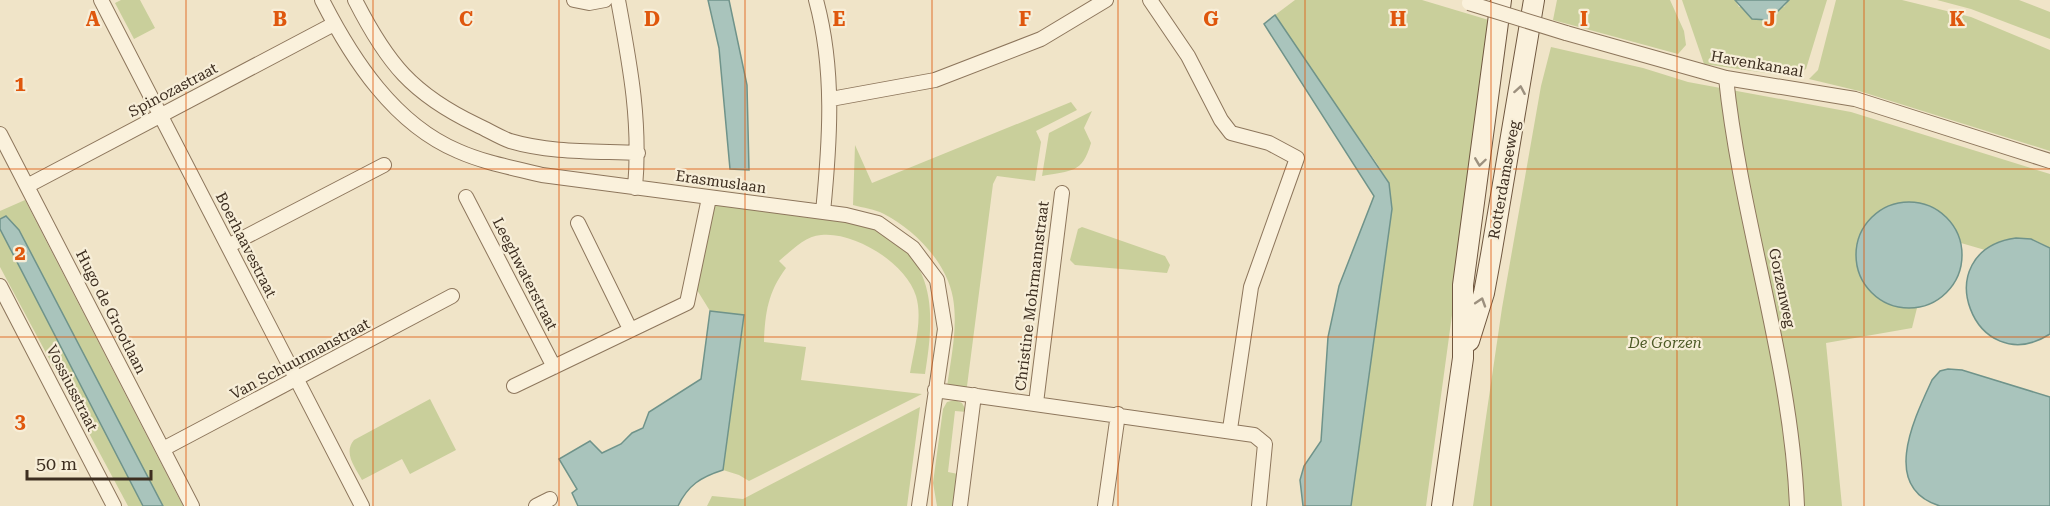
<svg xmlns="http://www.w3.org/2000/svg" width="2050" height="506" font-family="'Roboto Serif',serif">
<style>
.green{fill:#c9cf9b}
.water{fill:#a9c4bc;stroke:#6f938a;stroke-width:1.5}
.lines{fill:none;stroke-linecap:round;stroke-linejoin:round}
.street-casing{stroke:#8d765c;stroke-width:16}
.secondary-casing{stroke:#6f573f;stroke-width:22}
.street{stroke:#faf1dc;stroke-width:14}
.secondary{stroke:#faf1dc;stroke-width:20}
.street-bridge-casing{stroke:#8d765c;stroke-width:16;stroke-linecap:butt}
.street-bridge{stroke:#faf1dc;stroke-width:14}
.oneway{stroke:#9c907e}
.grid{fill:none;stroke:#df570d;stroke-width:1.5;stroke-opacity:0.55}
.labels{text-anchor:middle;stroke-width:4.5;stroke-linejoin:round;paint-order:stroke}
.street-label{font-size:15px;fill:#3d2e20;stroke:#f7eed8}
.park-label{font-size:15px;font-style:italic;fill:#4d5a26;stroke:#f7eed8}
.grid-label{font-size:20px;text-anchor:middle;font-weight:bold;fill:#df570d;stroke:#f7eed8;stroke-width:4.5;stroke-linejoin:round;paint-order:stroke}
</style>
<rect width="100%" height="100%" fill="#f0e4c8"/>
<!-- green -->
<path class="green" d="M121,0H140L155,28L134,39L115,3Z
M1295,0H1422L1492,21L1426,506H1351L1392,209L1389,183L1376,162L1336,106L1275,15Z
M1557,0H1670L1684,31L1686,45L1678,54L1553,20Z
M1682,0H1735L1739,7H1784L1789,0H1827L1806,69L1797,75L1786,76L1704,64Z
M1836,0H1902L1971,17L2050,50V151L1859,91L1809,79L1818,70Z
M1937,0H2019L2050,12V39L1971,9Z
M1551,47L1643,68L1688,82L1851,112L2050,174V248C2030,234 2004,236 1985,250L1961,243C1954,223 1942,207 1920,205C1912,204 1904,202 1897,204C1840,214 1843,311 1917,308L1912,328L1826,343L1842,506H1473L1502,308L1541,86Z
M1071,102L1077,110L1036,131L1041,142L1035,181L997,176L993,184L966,394L947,387C951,358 958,327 953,298C947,263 915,230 884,214C875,209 863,208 853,205L855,145L872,183Z
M1092,111L1084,128L1091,143C1082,174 1072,170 1042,176L1049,133Z
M25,200L183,506H163L19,230L6,216L0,219V211Z
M711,204C753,210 857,215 890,237C903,245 916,260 922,275C935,305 930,343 925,374L910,373C914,349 923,319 916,296C906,263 854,231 821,235C805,236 791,251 779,261L786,268C768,292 765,313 764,342L806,347L801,380L922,394L749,481L739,475L723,470L744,316L710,311L697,290Z
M1082,227L1165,256L1170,265L1167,273L1075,265L1070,260L1078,229Z
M0,229L143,506H128L0,267Z
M430,399L456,450L410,474L402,459L362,480C355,467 343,453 354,440Z
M955,400L962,403L967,412L955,411L948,472L958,474L954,506H937L933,483L943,409L947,402Z
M920,407L907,506H707L712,496L743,499Z"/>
<!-- water -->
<path class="water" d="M708,0H729L747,85L749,170L730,169L719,48Z
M1735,0H1789L1769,20L1752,19Z
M1275,15L1389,183L1392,209L1351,506H1303L1300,480L1304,466L1321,441L1328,337L1339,286L1374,196L1264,24Z
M1856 255a53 53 0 1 1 106 0a53 53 0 1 1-106 0Z
M6,216L19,230L163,506H143L0,229V219Z
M2016,238L2031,239L2050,248V334C1975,382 1924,251 2016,238Z
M710,311L744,315L723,470C701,477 688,485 678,506H578L572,493L577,489L559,459L590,441L602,453L621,444L632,433L643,428L649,412L701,379Z
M1948,369L1962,370L2050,397V506H1940C1880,488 1914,419 1932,380L1940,371Z"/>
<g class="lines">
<defs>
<path id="street" d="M101,0L362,506
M322,0C352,59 394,124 458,151C485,163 514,168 542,175L846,215L878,223L913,248L937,280L945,329L919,506
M355,0C387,63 412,94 477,125C488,130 499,137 510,141C550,153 596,151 638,153
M574,0L589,3L605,0
M618,0C630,65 641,122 635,188
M816,0C835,70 830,141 823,212
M1150,0L1188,56L1221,120L1231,133L1269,143L1297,158L1251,287L1230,429
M1566,33L1726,78L1855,99L2050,161
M1726,78C1741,222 1791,361 1797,506
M831,99L935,80L1041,39L1106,0
M0,134L192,506
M27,186L334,24
M466,197L554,367
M578,223L630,329
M228,246L384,165
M0,286L114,506
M514,386L687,303L709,198
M935,390L1254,435L1265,444L1259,506
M1036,403L1062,193
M163,449L452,296
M536,506L550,499
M960,506L974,395
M1105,506L1118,414"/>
<path id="secondary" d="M1469,341L1484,293L1491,255L1534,0
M1442,506L1463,358V285L1501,0"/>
</defs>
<!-- street casing -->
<use href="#street" class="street-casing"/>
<!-- secondary casing -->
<use href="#secondary" class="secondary-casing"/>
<!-- street -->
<use href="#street" class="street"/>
<!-- secondary -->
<use href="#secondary" class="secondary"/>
<defs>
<path id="street-bridge" d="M1469,3L1566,33"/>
</defs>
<!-- street-bridge casing -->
<use href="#street-bridge" class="street-bridge-casing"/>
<!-- street-bridge -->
<use href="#street-bridge" class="street-bridge"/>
</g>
<!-- one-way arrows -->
<defs><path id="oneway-chevron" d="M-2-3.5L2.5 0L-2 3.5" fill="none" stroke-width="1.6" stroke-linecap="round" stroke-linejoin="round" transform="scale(1.5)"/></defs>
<g class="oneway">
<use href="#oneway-chevron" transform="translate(1520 90) rotate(-80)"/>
<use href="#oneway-chevron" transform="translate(1480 162) rotate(98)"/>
<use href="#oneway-chevron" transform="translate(1481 302) rotate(-72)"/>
</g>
<!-- grid -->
<path class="grid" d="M186,0V506M373,0V506M559,0V506M745,0V506M932,0V506M1118,0V506M1305,0V506M1491,0V506M1677,0V506M1864,0V506M0,169H2050M0,337H2050"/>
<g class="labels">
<!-- street labels -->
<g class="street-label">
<text transform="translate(1757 64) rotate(10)" y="5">Havenkanaal</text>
<text transform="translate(173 90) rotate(-28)" y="5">Spinozastraat</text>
<text transform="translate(1504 180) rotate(-80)" y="5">Rotterdamseweg</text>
<text transform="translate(721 182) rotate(8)" y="5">Erasmuslaan</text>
<text transform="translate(246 245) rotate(63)" y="5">Boerhaavestraat</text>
<text transform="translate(525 274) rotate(63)" y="5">Leeghwaterstraat</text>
<text transform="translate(1782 288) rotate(78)" y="5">Gorzenweg</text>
<text transform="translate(1032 296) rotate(-83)" y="5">Christine Mohrmannstraat</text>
<text transform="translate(111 312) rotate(63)" y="5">Hugo de Grootlaan</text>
<text transform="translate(300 359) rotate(-28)" y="5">Van Schuurmanstraat</text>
<text transform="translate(72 388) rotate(63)" y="5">Vossiusstraat</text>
</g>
<!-- park labels -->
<g class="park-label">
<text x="1665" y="348">De Gorzen</text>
</g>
</g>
<g class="grid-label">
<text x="93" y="26">A</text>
<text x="280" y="26">B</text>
<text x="466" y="26">C</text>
<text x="652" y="26">D</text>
<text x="839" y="26">E</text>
<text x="1025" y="26">F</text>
<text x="1211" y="26">G</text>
<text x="1398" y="26">H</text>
<text x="1584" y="26">I</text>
<text x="1770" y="26">J</text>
<text x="1957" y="26">K</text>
<text x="20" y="91">1</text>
<text x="20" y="260">2</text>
<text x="20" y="428">3</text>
</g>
<!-- scale -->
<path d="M27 470v9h124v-9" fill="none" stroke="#3d2e20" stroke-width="3"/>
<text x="36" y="470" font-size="18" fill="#3d2e20" stroke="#f7eed8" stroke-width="4.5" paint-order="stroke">50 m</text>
</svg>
